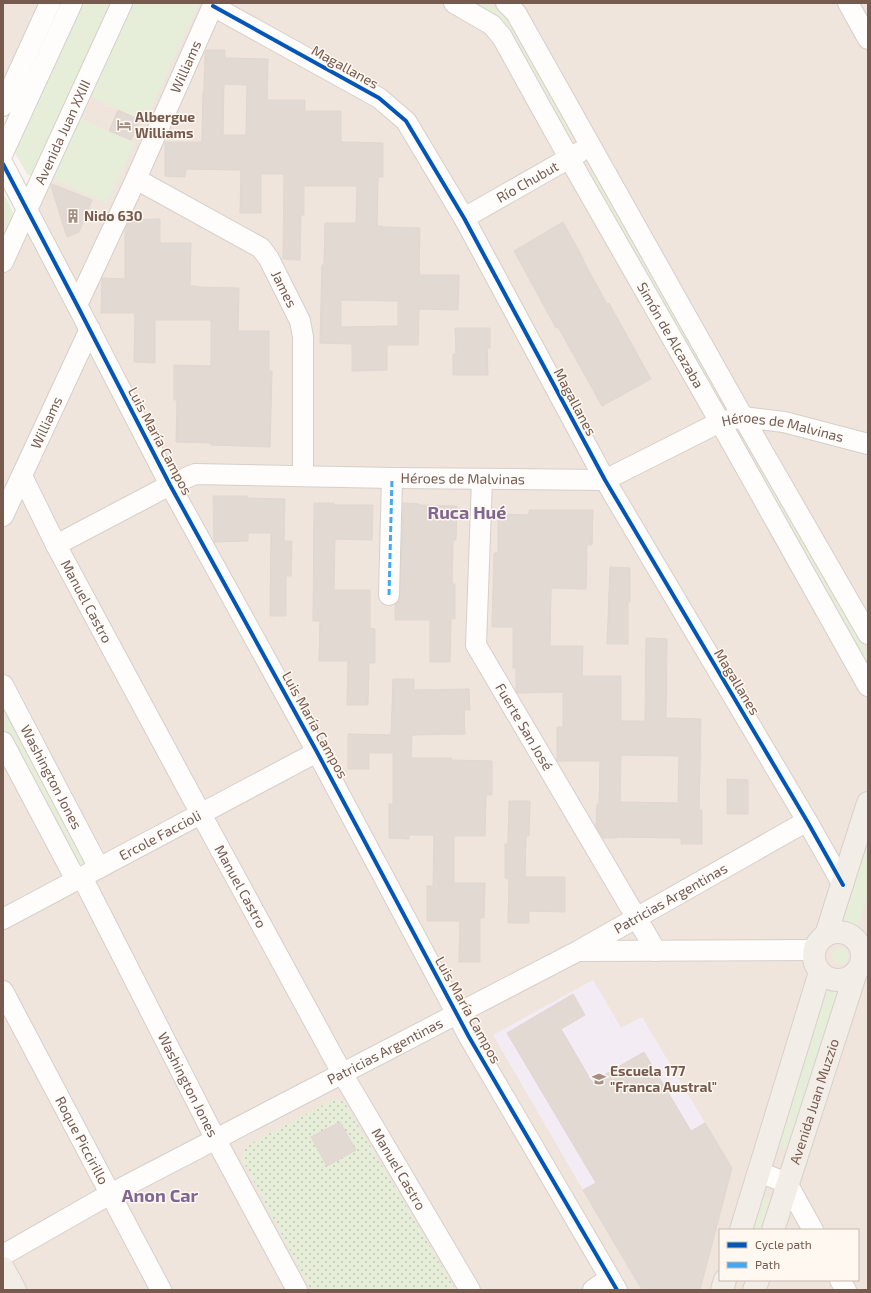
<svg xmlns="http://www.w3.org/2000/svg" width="871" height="1293" font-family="'Exo 2',sans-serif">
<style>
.residential{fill:#f0e5dc;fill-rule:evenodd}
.education{fill:#f4ecf4}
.grass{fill:#e6eeda}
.park{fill:url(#park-dots)}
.building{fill:#e2d9d3;stroke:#e1d6d0;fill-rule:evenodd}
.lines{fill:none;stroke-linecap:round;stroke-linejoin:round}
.minor-casing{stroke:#d5cfc9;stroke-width:22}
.major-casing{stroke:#d9d0cb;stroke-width:24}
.minor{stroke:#fefdfc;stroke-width:20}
.major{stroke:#f3ede7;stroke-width:22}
.quiet{stroke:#3fa9f5;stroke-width:3;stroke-dasharray:6 3;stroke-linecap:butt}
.cycleway-casing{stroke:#fef8f1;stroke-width:6}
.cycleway{stroke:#0057b8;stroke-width:4}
.labels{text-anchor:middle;stroke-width:3;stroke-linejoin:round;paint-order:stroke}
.street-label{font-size:14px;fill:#765a4e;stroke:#fef8f1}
.poi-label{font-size:14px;font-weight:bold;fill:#765a4e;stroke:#fef8f1;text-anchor:start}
.district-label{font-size:18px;font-weight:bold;fill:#806691;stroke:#fef8f1}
</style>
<defs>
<pattern id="park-dots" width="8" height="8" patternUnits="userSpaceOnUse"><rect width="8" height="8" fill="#e6eeda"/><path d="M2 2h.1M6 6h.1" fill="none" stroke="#bfc4b3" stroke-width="1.8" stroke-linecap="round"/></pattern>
</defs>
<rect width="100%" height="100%" fill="#f8f3ee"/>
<!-- residential -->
<path class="residential" d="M3,3H50L3,106Z
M122,3H868V1290H3V262ZM720,1230H858V1280H720Z"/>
<!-- education -->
<path class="education" d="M593,980L621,1028L642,1017L705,1123L583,1190L493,1035Z"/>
<!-- grass -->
<path class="grass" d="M79,3H114L35,175L30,176L27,174L15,153L14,147Z
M128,3H199L145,122L86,94Z
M470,3H487L508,15L575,134L569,137L504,23Z
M75,116L135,143L106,203L47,176Z
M596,170L721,394L715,397L590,174Z
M3,193C7,201 13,209 14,218L3,244Z
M762,466L868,653V668L756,469Z
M3,702L89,864L77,870L3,729Z
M868,842V892L856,931L849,928L841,927Z
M832 956a8 8 0 1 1 16 0a8 8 0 1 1-16 0Z
M825,983L832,986L839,987L791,1148L786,1149L780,1147L778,1140Z
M764,1197L771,1200L774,1205L766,1230H749L759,1200Z"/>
<!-- park -->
<path class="park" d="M335,1100L342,1101L346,1105L456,1290H311L242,1159C243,1152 244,1149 250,1144L329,1102Z"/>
<!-- building -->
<path class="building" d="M206,50H225V58L268,59L267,100H305V111H341V142L383,143V177H378L377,226H382V227L420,228L419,271H420V275H459L458,310L419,309L418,345H388L387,347V370L352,371V344L320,343L322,265H324L325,223H356L357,186H304V215H301L300,260L283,259L284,174H261V213H240L241,170L186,169L185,177L165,176V142H202L203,92H204L205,52ZM224,84L247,85L246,135H223ZM341,300L398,301V326L341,327Z
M118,110L140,120L131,140L109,131Z
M52,184L92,200L79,232L67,237L51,186Z
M160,219V243H191L190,286H197V287L239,288L238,331H269V371H272L270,447L211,445V443L176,442L177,400H174V365L211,366V320H155V363L134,362L135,313H101L102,278L125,279V229L130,220Z
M563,222L584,260H583L607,304L609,303L651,379L602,406L558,327L556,328L514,251Z
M455,328H490V348H487L488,375H453V354H456Z
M213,496H247V498L285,499L284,541H292L291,576H286V616H270L271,533H248V541L214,542Z
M314,503H334V505H373L372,540L335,539L334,590H370V628L375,629V663H369L368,705H347L348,661H319L320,621H313Z
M403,503L419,504V505L457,506L456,540H453L452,584H455V619H451L450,662H430V620H395V605L399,601L400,595Z
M529,510H593L592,545H587L586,589L551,588L550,646H583L582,676H621V721H645L646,638L667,639L666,718L701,719L699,810H702V844H681V838L617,837V838H603L596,827L597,804H599L600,761H558L557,760V727H563V692L517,693L516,690V668H513V627H492L494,553H498V514L529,515ZM621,755L679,756L678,803L620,802Z
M610,567L630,568V602H628V644H607Z
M393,679H414V690L469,689L470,710H464L465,734L412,735L411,758H451V760L492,761V795H486L485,836H454V883H485L484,918H480V962H459L460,921H427V886H433L434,835H409V839L389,838V804H393V753H369V769H348V734L391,735Z
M727,779L748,780V814H727Z
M509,801H530L529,836H526L525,877H565V912L529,911V923H508L509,879L505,878V844H508Z
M573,994L585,1015L561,1029L592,1082L644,1052L691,1131L705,1123L732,1168L700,1290H642L583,1190L596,1183L507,1033Z
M340,1122L356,1150L327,1166L311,1137Z"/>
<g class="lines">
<defs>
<g id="minor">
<path id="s1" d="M454,3L492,25L502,37L569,158L720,422L868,686"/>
<path d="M506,3L516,13L743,417L868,634"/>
<path d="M848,3L868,39"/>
<path d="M213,6L379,98L406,121L464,218L605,480L807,821L843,885"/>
<path d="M3,106L50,3"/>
<path d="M3,153L72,3"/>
<path d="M3,164L77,305L170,485L317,752L469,1037L617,1290"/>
<path id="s2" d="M136,179L261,248L269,259L300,321L303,337V476"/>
<path id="s3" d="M464,218L580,152"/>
<path id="s4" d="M3,262L122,3"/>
<path id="s5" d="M77,305L136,179L214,3"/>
<path id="s6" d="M22,476L56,545L201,814L342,1073L470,1290"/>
<path id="s7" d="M482,480L476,645L656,951"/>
<path id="s8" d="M3,516L90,329"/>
<path id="s9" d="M56,545L170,485L195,474L392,478L605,480L720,422L743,417L784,422L868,444"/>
<path d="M389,595L392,478"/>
<path id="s10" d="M3,685L99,868"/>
<path d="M3,742L76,880"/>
<path id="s11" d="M82,877L215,1138L297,1290"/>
<path id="s12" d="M3,919L317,752"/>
<path d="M580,951L815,950"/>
<path id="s13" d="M3,991L161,1290"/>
<path d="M759,1172L787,1183L813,1230"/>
<path id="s14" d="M3,1255L110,1194L578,951L807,821"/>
<path d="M840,1280L846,1290"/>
<path d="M593,1290L610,1278"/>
</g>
<g id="major">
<circle cx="838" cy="956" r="24"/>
<path d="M826,935L868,803"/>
<path d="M741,1230L820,972"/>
<path id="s15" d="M773,1230L856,972"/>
<path d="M3,1268L15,1290"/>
<path d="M722,1290L725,1280"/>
<path d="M754,1290L758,1280"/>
</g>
</defs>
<!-- minor casing -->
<use href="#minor" class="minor-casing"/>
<!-- major casing -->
<use href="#major" class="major-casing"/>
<!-- minor -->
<use href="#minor" class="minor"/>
<!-- major -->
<use href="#major" class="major"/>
<!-- quiet -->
<path class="quiet" d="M389,595L392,478"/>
<defs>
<path id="cycleway" d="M213,6L379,98L406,121L464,218L605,480L807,821L843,885
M3,164L77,305L170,485L317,752L469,1037L617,1290"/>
</defs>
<!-- cycleway casing -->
<use href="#cycleway" class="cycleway-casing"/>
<!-- cycleway -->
<use href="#cycleway" class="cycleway"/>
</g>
<!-- icons -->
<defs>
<symbol id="hotel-bare" viewBox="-9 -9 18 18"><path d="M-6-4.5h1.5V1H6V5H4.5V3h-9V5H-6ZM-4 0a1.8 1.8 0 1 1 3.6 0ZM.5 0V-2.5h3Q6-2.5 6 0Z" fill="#a49086" stroke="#fef8f1" stroke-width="2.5" paint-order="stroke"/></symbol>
<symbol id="building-bare" viewBox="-9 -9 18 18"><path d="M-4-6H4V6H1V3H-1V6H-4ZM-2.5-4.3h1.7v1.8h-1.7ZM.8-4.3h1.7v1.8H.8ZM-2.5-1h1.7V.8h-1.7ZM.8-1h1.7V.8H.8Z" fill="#a49086" stroke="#fef8f1" stroke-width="2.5" paint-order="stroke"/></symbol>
<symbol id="school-bare" viewBox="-9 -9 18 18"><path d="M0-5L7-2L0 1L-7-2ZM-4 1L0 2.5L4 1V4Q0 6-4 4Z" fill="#a49086" stroke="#fef8f1" stroke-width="2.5" paint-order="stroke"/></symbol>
</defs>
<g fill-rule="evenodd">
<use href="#hotel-bare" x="114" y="115" width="20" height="20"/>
<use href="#building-bare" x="63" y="206" width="20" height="20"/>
<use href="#school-bare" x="589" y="1069" width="20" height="20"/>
</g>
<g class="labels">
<!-- street labels -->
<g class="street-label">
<text dy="5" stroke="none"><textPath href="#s5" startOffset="262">Williams</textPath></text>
<text transform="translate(345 67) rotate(29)" y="5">Magallanes</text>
<text dy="5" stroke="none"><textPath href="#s4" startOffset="143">Avenida Juan XXIII</textPath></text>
<text dy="5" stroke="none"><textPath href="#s3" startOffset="73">Río Chubut</textPath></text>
<text dy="5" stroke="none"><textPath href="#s2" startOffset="190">James</textPath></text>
<text dy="5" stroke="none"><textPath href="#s1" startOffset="402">Simón de Alcazaba</textPath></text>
<text transform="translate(575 402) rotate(62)" y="5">Magallanes</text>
<text dy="5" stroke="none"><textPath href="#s8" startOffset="103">Williams</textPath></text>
<text dy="5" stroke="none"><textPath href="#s9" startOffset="759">Héroes de Malvinas</textPath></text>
<text transform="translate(160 441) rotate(62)" y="5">Luis María Campos</text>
<text dy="5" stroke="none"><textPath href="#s9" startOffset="424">Héroes de Malvinas</textPath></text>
<text dy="5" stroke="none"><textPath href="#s6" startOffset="141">Manuel Castro</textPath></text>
<text transform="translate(737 682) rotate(59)" y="5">Magallanes</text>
<text transform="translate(315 725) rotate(61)" y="5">Luis María Campos</text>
<text dy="5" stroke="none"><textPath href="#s7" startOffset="260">Fuerte San José</textPath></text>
<text dy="5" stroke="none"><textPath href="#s10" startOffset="104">Washington Jones</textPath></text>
<text dy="5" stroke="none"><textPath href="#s12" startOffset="178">Ercole Faccioli</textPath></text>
<text dy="5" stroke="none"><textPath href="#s6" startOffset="465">Manuel Castro</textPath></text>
<text dy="5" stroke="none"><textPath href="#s14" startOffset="757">Patricias Argentinas</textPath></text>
<text transform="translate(468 1010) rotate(61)" y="5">Luis María Campos</text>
<text dy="5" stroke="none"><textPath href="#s14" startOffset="433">Patricias Argentinas</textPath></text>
<text dy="5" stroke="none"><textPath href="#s11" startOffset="233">Washington Jones</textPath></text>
<text dy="5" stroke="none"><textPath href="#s15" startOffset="135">Avenida Juan Muzzio</textPath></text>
<text dy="5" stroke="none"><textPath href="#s13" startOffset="169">Roque Piccirillo</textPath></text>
<text dy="5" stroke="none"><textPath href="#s6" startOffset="789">Manuel Castro</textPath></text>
</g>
<!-- poi labels -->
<g class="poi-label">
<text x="135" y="122">Albergue<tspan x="135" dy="16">Williams</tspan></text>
<text x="84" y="221">Nido 630</text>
<text x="610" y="1076">Escuela 177<tspan x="610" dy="16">"Franca Austral"</tspan></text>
</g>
<!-- district labels -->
<g class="district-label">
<text x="467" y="519">Ruca Hué</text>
<text x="160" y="1202">Anon Car</text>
</g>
</g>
<!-- border -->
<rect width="871" height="1293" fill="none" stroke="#765a4e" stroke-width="8"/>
<!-- legend -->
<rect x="719" y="1229" width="140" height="52" fill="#fef8f1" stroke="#c8b9b0"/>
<rect x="727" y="1242" width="20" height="6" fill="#0057b8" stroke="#c8b9b0"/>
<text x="755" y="1249" font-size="12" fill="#765a4e">Cycle path</text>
<rect x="727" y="1262" width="20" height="6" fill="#3fa9f5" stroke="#c8b9b0"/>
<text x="755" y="1269" font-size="12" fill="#765a4e">Path</text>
</svg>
